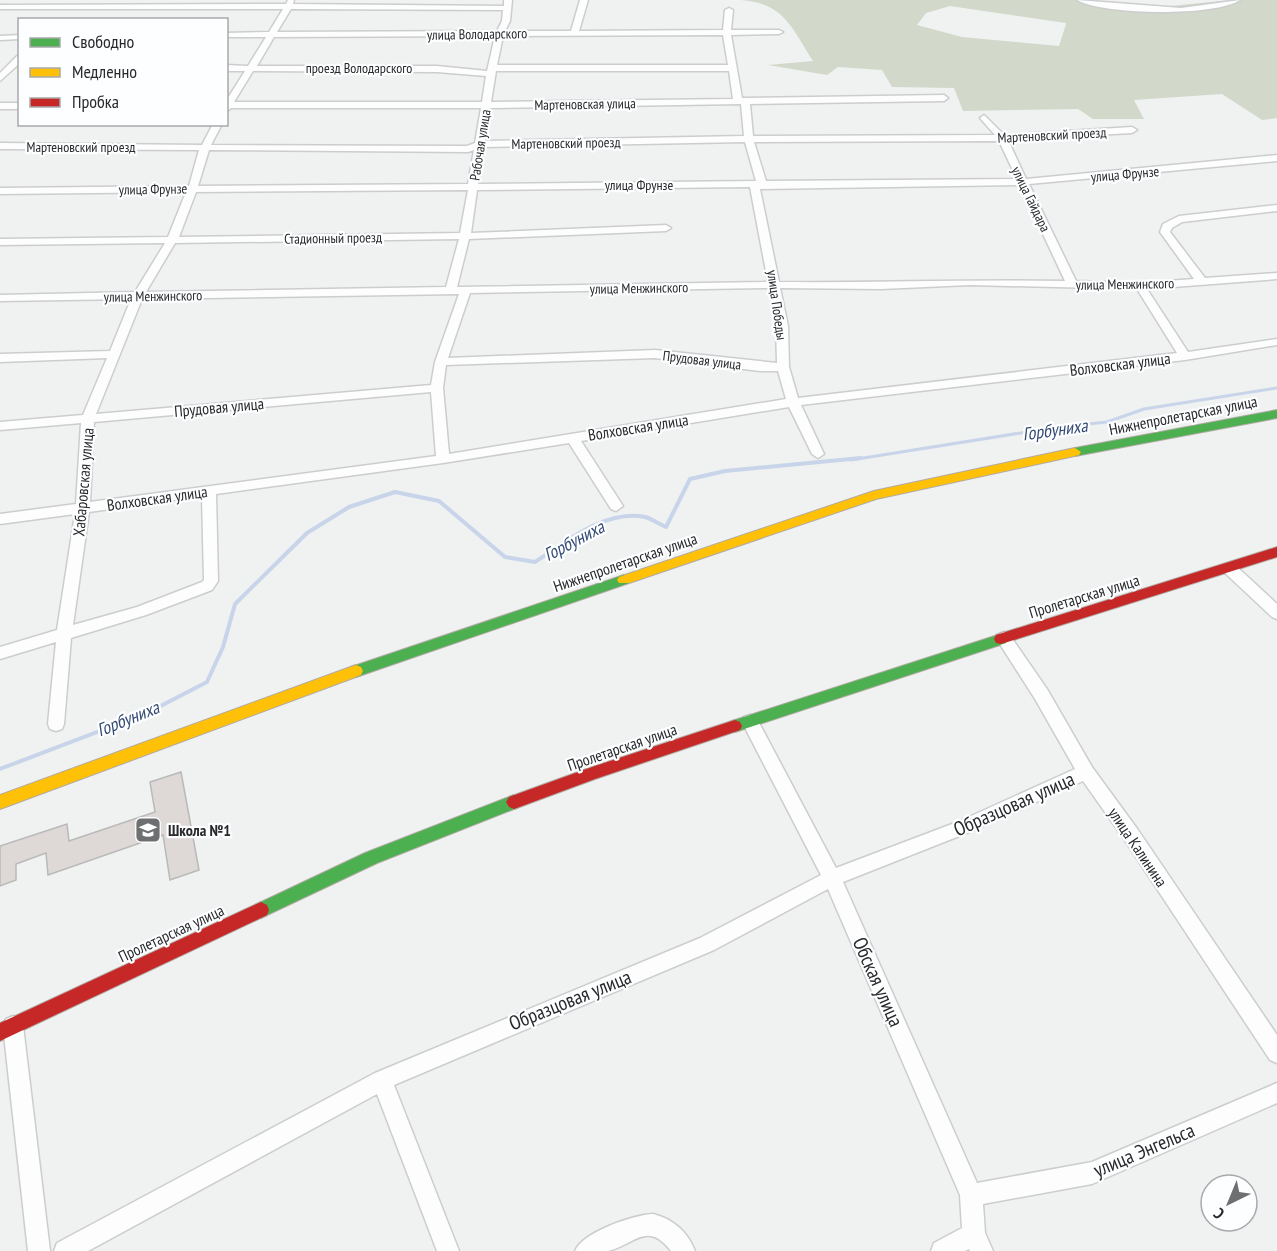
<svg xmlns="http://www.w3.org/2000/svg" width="1277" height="1251" font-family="'PT Sans Narrow',sans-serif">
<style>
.green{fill:#d2d8ca;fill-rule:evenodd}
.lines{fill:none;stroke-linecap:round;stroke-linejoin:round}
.stream-far1{stroke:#c8d4e9;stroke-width:3}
.stream{stroke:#c8d4e9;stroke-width:4}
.building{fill:#ded8d6;stroke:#b9b9b9;stroke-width:1.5}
.street-casing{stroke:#cccdce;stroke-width:3}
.fast-casing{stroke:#b1aaa3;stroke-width:2}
.slow-casing{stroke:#b1aaa3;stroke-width:2}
.jam-casing{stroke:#b1aaa3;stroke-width:2}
.street{fill:#fdfdfd;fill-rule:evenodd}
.fast{fill:#4caf50;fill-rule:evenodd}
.slow{fill:#ffc107;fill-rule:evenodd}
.jam{fill:#c62828;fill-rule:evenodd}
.labels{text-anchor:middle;stroke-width:4.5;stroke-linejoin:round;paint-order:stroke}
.far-street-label{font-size:14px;fill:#28292a;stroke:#fdfeff}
.street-label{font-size:16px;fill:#28292a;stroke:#fdfeff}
.poi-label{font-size:16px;font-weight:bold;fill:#28292a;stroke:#fdfeff;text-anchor:start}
.water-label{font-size:18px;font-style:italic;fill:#334972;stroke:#fdfeff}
.near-street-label{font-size:20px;fill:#28292a;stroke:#fdfeff}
</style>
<rect width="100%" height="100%" fill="#f0f1f1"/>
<!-- green -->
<path class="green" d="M741,0H1083L1088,5L1130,10L1231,0H1277V118L1262,120L1222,94L1134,100L1144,119H1093L1078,109L963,111L954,88L892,87L882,70L838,67L827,75L768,65L813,61C792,28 784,3 741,0ZM950,6L1066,23V24L1059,46L962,37L917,25L926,13Z"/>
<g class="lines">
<!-- stream-far1 -->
<path class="stream-far1" d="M851,460L1058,427L1107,422L1144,409L1277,388"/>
<!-- stream -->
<path class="stream" d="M0,769L147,713L207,682L223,647L235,604L307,533L349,507L395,492L439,501L505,557L535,562C565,542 606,509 645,517C652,519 659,524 666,527L690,479L725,471L861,458"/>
</g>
<!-- building -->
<path class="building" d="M181,772L199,870L170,880L163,835L48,875L46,853L16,864V880L0,886V846L67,824L69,841L155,812L150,782Z"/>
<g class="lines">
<defs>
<path id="street" d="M288,0H294L293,4L504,6V0H512L510,21L505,31H571L580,0H588L579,31L723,30L725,10L729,8L733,10L731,30H779L783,32L779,34L731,35L742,98L944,95L948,98L944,101L750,104L753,136L995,135L980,118L984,115L1004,135L1132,127L1137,130L1132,133L1008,140L1026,179L1277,155V161L1029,184L1076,281L1140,283L1194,279L1160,232L1163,224L1179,216L1277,205V211L1182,222L1172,228L1170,232L1205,278L1277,273V279L1147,289L1188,352L1277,339V345L1185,360L801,405L824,454L818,458L812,454L789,407L581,441L623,506L616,511L611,509L569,443L443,463L216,494L218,581L212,590L146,615L71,638L64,724L62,729L56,731L50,729L48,724L56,642L0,659V647L57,630L75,514L0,524V514L76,504L81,423L0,430V422L83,415L107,358L0,362V354L110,351L131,299L0,301V295L135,292L165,243L0,245V239L168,237L186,192L0,194V188L189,186L199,150L0,149V143L202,145L213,124H222L211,145L467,146L475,143L481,108H231L226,112V101L245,71H226V65L248,66L266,37H226V33L269,32L283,9H0V5L286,4ZM291,9L503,10L502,21L497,31L277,32ZM723,35L728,65H497L503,36ZM495,36L487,71L437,66H257L274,37ZM253,71L437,72L486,76L482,102H234ZM496,71H729L733,99L491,102ZM741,104L744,136L485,141L490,108ZM999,141L1017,179L766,181L754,142ZM745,142L756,181L478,184L484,147ZM209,150L468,152L474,150L468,184L198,186ZM1020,185L1065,281C970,279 874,283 779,282L760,189ZM750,187L768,282L457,287L469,239L666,231L671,228L666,225L471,233L477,190ZM468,190L460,233L179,237L196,192ZM459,239L446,287L146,292L175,243ZM970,285L1137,289L1177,353L798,398L789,367L788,326L780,288L881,289ZM769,288L776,326L777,363L655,350L448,358L470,293ZM459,294L435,362L431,385L96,414L142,299ZM655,358L760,371H778L786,399L449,454L443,388L446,365ZM431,392L436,456L90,502L94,422ZM202,496L204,580L202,582L137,607L73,625L89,512Z
M1077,0L1181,8L1240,0C1214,17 1103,15 1077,0Z
M20,35V39L0,40V36Z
M17,56H20V63L0,81V73Z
M0,103H20V109H0Z
M1230,564L1235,565L1277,604V619L1272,617L1225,573L1223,569L1225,565Z
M1004,632L1009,634L1047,689L1092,767L1138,830L1277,1035V1063L1270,1060L1126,842L1083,781L972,831L843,882L977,1183L1092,1162L1277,1083V1103L1092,1184L983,1204L985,1233L993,1251H970L969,1249L965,1251H931L934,1243L962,1228L960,1195L828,889L714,950L394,1085L459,1251H437L377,1094L88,1251H54L57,1243L375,1073L700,938L821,875L742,722L744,717L750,715L756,717L836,868L960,821L1075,769L1035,699L996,638L999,634Z
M13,1016L20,1019L23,1026L50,1251H28L3,1026L6,1019Z
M653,1214C673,1219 687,1231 695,1251H671C647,1220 634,1245 608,1251C598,1251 585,1251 575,1251C583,1232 633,1215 653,1214Z"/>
<path id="fast" d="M1277,410V418L1075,456L1069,452L1075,448Z
M624,575L631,580L629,583L356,677L351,675L349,671L351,667Z
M1001,634L1006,635L1008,639L1006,643L735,732L730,730L728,726L730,722L735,720Z
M514,795L519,797L522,802L519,807L377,863L267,915L261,918L255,915L253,910L255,905L365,853Z"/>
<path id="slow" d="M1075,448L1081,452L1079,455L876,499L629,583H619L617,580L619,577L874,491Z
M356,665L361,667L363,671L361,675L0,809V795Z"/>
<path id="jam" d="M1277,547V557L1001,644L996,643L994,639L996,635Z
M735,720L740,722L742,726L740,730L595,779L514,809L509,807L506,802L509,797L592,767Z
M261,902L267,905L269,910L267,915L0,1041V1023Z"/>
</defs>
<!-- street casing -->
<use href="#street" class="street-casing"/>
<!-- fast casing -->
<use href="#fast" class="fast-casing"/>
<!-- slow casing -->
<use href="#slow" class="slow-casing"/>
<!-- jam casing -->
<use href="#jam" class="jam-casing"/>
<!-- street -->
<use href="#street" class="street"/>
<!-- fast -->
<use href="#fast" class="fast"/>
<!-- slow -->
<use href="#slow" class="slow"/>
<!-- jam -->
<use href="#jam" class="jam"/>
</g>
<!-- icons -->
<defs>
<symbol id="school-square" viewBox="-11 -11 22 22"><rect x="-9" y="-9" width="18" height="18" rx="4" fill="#6e6f70" stroke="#fdfeff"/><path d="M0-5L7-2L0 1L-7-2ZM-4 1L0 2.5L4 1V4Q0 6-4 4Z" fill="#fff"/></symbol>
</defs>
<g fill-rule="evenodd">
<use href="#school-square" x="133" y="815" width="30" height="30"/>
</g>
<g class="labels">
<!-- far-street labels -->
<g class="far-street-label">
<text transform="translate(477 34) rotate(-1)" y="5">улица Володарского</text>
<text x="359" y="73">проезд Володарского</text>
<text transform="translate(585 104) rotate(-1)" y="5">Мартеновская улица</text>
<text transform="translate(1052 135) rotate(-3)" y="5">Мартеновский проезд</text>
<text transform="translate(566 143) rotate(-1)" y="5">Мартеновский проезд</text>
<text transform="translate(480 145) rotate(-81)" y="5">Рабочая улица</text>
<text x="81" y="152">Мартеновский проезд</text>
<text transform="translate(1125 174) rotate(-5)" y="5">улица Фрунзе</text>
<text x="639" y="190">улица Фрунзе</text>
<text transform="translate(153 189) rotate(-1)" y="5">улица Фрунзе</text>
<text transform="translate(1031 199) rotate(64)" y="5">улица Гайдара</text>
<text transform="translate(333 238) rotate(-1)" y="5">Стадионный проезд</text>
<text transform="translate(1125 284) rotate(-1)" y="5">улица Менжинского</text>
<text transform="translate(639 288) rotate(-1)" y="5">улица Менжинского</text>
<text transform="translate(153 296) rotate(-1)" y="5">улица Менжинского</text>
<text transform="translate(777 305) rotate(82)" y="5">улица Победы</text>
<text transform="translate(702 360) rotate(7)" y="5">Прудовая улица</text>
</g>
<!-- street labels -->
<g class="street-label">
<text transform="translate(1120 364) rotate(-7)" y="6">Волховская улица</text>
<text transform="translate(219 407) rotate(-5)" y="6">Прудовая улица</text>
<text transform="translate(1183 415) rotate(-11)" y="6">Нижнепролетарская улица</text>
<text transform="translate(638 427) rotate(-9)" y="6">Волховская улица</text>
<text transform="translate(83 482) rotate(-85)" y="6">Хабаровская улица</text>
<text transform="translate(157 498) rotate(-8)" y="6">Волховская улица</text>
<text transform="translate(625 562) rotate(-19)" y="6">Нижнепролетарская улица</text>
<text transform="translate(1084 596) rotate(-17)" y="6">Пролетарская улица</text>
<text transform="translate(622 747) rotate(-19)" y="6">Пролетарская улица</text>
<text transform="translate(1138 847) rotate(56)" y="6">улица Калинина</text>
<text transform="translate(171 933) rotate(-25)" y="6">Пролетарская улица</text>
</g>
<!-- poi labels -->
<g class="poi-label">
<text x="168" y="836">Школа №1</text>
</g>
<!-- water labels -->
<g class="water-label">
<text transform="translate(1055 430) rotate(-8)" y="6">Горбуниха</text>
<text transform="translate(574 541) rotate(-28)" y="6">Горбуниха</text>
<text transform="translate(128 719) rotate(-22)" y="6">Горбуниха</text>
</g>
<!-- near-street labels -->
<g class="near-street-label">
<text transform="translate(1014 804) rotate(-24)" y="7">Образцовая улица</text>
<text transform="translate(878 982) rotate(66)" y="7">Обская улица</text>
<text transform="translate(570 1000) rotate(-22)" y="7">Образцовая улица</text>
<text transform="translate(1144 1150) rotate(-23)" y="7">улица Энгельса</text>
</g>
</g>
<!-- legend -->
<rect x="18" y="18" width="210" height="108" fill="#fdfeff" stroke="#a8a9aa" stroke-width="1.5"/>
<rect x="30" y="38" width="30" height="9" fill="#4caf50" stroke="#a8a9aa" stroke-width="1.5"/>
<text x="72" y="48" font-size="18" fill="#28292a">Свободно</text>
<rect x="30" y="68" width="30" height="9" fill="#ffc107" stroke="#a8a9aa" stroke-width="1.5"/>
<text x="72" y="78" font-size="18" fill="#28292a">Медленно</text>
<rect x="30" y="98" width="30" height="9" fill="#c62828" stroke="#a8a9aa" stroke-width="1.5"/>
<text x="72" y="108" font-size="18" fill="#28292a">Пробка</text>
<!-- north arrow -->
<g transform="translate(1229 1203) rotate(223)"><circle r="28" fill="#fdfeff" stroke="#a8a9aa" stroke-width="1.5"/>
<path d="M0-4.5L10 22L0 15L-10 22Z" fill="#6e6f70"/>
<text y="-9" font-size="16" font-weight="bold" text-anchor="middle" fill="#28292a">С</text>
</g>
</svg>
